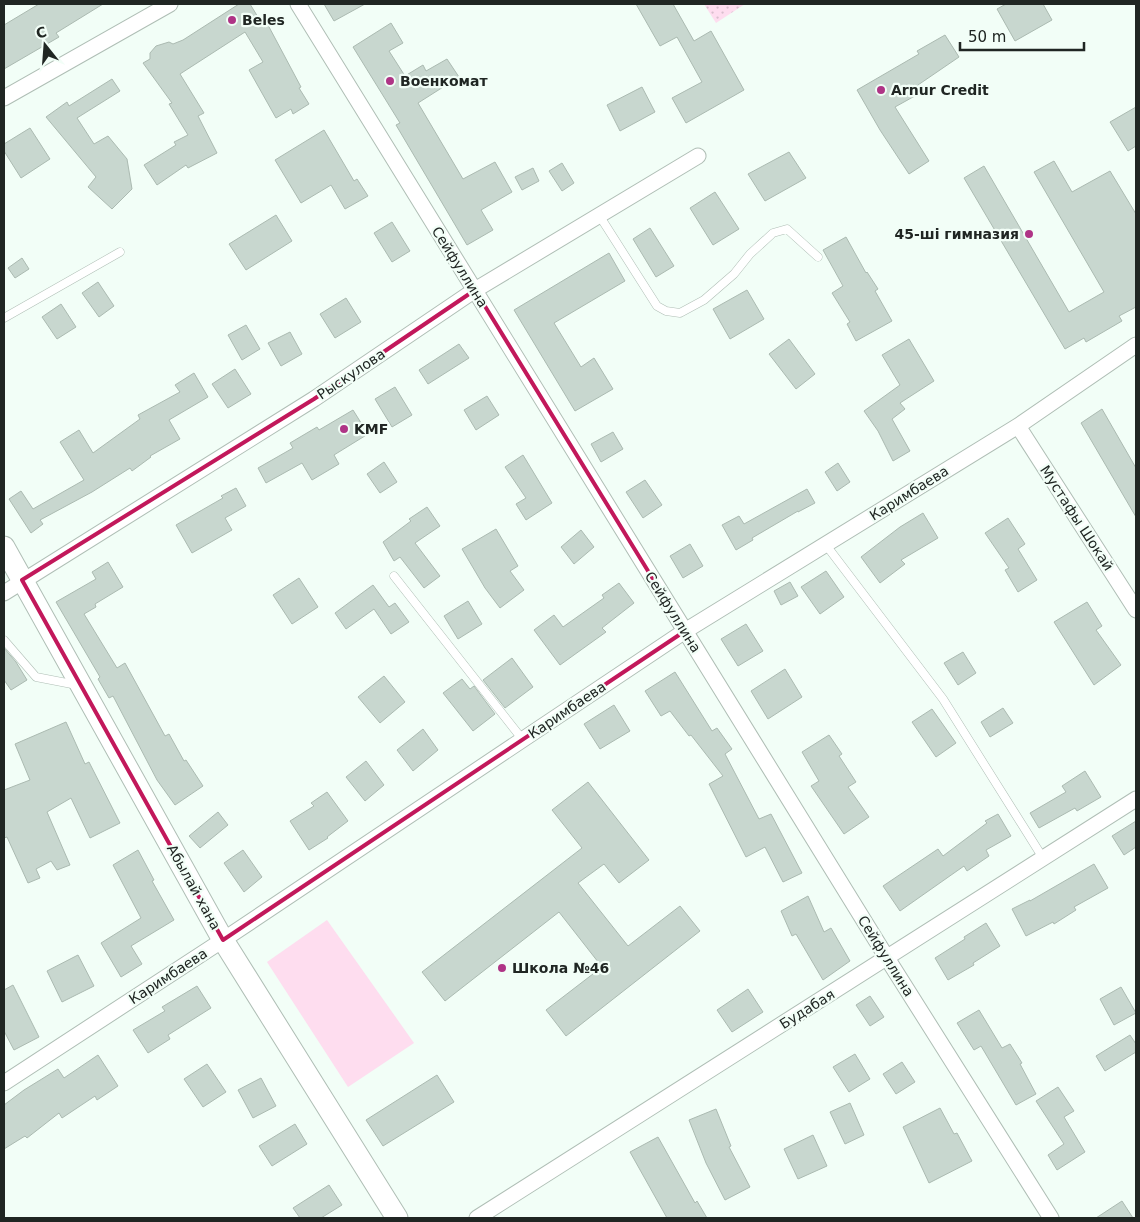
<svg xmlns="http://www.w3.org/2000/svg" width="1140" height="1222" font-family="'DejaVu Sans',sans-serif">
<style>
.grass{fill:url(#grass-dots)}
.pitch{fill:#feddef}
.building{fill:#c8d7cf;stroke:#abbab1}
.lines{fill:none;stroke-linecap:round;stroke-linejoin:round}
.service-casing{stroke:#afbeb5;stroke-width:9}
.minor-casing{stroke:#afbeb5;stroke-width:17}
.secondary-casing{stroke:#afbeb5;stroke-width:23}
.service{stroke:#fff;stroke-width:8}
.minor{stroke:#fff;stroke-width:15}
.secondary{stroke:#fff;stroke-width:21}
.marked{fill:none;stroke:#c2185b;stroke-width:4;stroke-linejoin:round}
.poi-dot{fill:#af3486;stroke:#f2fef7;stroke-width:2}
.labels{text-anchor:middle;stroke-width:4.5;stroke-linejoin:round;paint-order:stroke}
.poi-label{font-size:14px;font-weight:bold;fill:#202623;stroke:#f2fef7;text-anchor:start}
.street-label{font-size:14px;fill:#202623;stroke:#f2fef7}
</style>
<defs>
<pattern id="grass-dots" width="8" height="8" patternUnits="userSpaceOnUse" patternTransform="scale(1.25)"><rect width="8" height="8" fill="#feddef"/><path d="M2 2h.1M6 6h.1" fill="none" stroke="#d9becd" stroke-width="1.8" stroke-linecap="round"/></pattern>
</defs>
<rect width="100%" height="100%" fill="#f2fef7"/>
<!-- grass -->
<path class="grass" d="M704,4H745L716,23Z"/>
<!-- pitch -->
<path class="pitch" d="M327,920L414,1043L348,1087L267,962Z"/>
<!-- building -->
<path class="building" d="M39,4H103L56,33L59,37L4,69V25Z
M239,4H250L264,27L268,25L301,87L299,88L309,104L293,114L291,109L276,118L249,70L263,62L245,32L180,74L204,113L198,116L217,153L188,168L186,165L157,185L144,165L176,145L174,142L188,135L169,104L172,103L143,63L150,59V53L156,46L169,42L173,44L183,40Z
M324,4H365L334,21Z
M636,4H673L694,41L711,31L744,90L686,123L672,98L702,82L677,37L660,46Z
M1006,4H1043L1052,20L1015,41L997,9Z
M391,23L403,43L389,51L405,76L423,65L426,71L447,59L459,77L418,103L463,179L495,162L512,192L481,210L493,230L467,245L396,125L400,123L353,47Z
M945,35L959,57L918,85L922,92L895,107L929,161L909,174L880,130L857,90L919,54L917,51Z
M112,79L120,91L77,118L94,144L108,136L127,159L132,189L112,209L88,187L96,177L46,117L67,102L69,106Z
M642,87L655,112L620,131L607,105Z
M1136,107V146L1128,151L1110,122Z
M30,128L50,159L21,178L4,151V144Z
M324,130L354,181L357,179L368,196L345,209L331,185L301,203L275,160Z
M789,152L806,178L765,201L748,174Z
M1054,161L1072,192L1110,171L1136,214V307L1119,316L1122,321L1086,342L1084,338L1065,349L964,178L984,166L1069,312L1104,292L1034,172Z
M562,163L574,183L562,191L549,171Z
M533,168L539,181L522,190L515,177Z
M715,192L739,229L713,245L690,208Z
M276,215L292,241L246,270L229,244Z
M392,222L410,251L392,262L374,233Z
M650,228L674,266L656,277L633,239Z
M846,237L866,273L867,272L878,289L875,291L892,321L856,341L847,324L850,322L832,293L843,286L823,250Z
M609,253L625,281L554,323L581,367L594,358L613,389L575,411L514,310Z
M22,258L29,269L15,278L8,268Z
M98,282L114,306L99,317L82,293Z
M747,290L764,319L730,339L713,309Z
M346,298L361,322L335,338L320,314Z
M61,304L76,327L57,339L42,317Z
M246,325L260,349L242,360L228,335Z
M290,332L302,354L281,366L268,343Z
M789,339L815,374L796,389L769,354Z
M909,339L934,381L900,403L905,409L892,419L910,451L893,461L878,431L864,411L900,385L882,355Z
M459,344L469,358L428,384L419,370Z
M235,369L251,394L228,408L212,384Z
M194,373L208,397L169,420L180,439L150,456L151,457L132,471L130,468L92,492L40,520L43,524L31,533L9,499L21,491L33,509L84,480L60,442L79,430L93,453L140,419L138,415L180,392L175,385Z
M395,387L412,415L392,427L375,399Z
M487,396L499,415L476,430L464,410Z
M1102,409L1136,468V517L1081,423Z
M353,410L368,434L334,455L339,464L312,480L302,463L266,483L258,468L293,448L290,443L317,427L319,430Z
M613,432L623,449L601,462L591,444Z
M523,455L552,503L526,520L516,504L526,498L505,467Z
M384,462L397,482L380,493L367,474Z
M838,463L850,482L837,491L825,472Z
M645,480L662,505L643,518L626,492Z
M236,488L246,506L225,518L232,530L192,553L176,525L223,498L221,496Z
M807,489L815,503L798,512V511L752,538L753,540L736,550L722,525L739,516L744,524Z
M427,507L440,526L415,543L440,576L424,588L400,557L394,561L383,542L411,521L409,519Z
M923,513L938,538L901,560L905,564L880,583L861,557L900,527Z
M1008,518L1025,544L1018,549L1037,580L1018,592L1005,570L1009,568L985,533Z
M496,529L518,566L510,571L524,590L500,608L485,588L462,549Z
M581,530L594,547L574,564L561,547Z
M690,544L703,566L683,578L670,556Z
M108,562L123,587L95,604L96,607L84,614L117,668L125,663L165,736L169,734L184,761L186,760L203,786L175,805L157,780L113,696L109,698L98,679L100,677L56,602L96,579L92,572Z
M826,571L844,597L820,614L801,587Z
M299,578L318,607L292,624L273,595Z
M790,582L798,596L781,605L774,591Z
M619,583L634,603L602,628L606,632L560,665L534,630L554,615L563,627L604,598L602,595Z
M373,585L389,607L395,603L409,622L391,634L374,609L346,629L335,613Z
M468,601L482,624L458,639L444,616Z
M1087,602L1102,626L1096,630L1121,665L1094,685L1054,622Z
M746,624L763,651L738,666L721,639Z
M4,648L16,662L27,680L11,690L4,680Z
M963,652L976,673L958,685L944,663Z
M512,658L533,687L505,708L483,680Z
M785,669L802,697L768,719L751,691Z
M675,672L712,731L717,728L732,749L725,754L759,819L771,814L802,873L783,882L765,847L746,857L709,784L723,776L691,735L689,736L670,711L661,716L645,691Z
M384,676L405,702L380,723L358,697Z
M462,679L470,689L474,686L495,714L473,731L443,693Z
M614,705L630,731L600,749L584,724Z
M1003,708L1013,723L990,737L981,722Z
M932,709L956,743L936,757L912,722Z
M66,722L85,764L89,762L120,823L90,838L71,798L47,812L70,865L57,870L51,861L36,869L40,878L28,883L7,837L4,838V790L30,780L15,744Z
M423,729L438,750L413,771L397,750Z
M829,735L842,754L839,756L856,782L848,787L869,817L844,834L811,786L819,781L802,752Z
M366,761L384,785L365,801L346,777Z
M1085,771L1101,797L1077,811L1075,808L1039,828L1030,813L1066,792L1062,786Z
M588,782L649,860L619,883L604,864L578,883L628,946L680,906L700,931L566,1036L546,1010L602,967L559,912L445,1001L422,972L582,848L552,810Z
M327,792L348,821L327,837L328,838L309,850L290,821L314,806L311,803Z
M218,812L228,825L200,848L189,836Z
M998,814L1011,836L986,850L989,856L967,871L964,866L900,911L883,886L938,849L943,856L987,823L985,821Z
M1136,821V847L1124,855L1112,836Z
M138,850L154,880L152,881L174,920L131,946L142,964L121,977L101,943L141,918L113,865Z
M243,850L262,877L244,892L224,863Z
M1094,864L1108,888L1074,907L1076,910L1054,924L1053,922L1026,936L1012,909L1030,900V901Z
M808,896L824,932L831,928L850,961L823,980L796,934L792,936L781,911Z
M986,923L1000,946L973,963L974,965L948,980L935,958L965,939L964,937Z
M78,955L94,986L62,1002L47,971Z
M13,985L39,1037L14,1050L4,1031V990Z
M197,986L211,1008L168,1035L170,1039L148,1053L133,1030L165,1011L162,1007Z
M1121,987L1136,1013L1114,1025L1100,999Z
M748,989L763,1012L732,1032L717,1010Z
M870,996L884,1017L870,1026L856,1005Z
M979,1010L1002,1048L1010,1044L1022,1063L1020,1064L1036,1094L1016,1105L981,1046L974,1050L957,1023Z
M1130,1035L1136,1044V1052L1105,1071L1096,1056Z
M855,1054L870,1079L849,1092L833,1067Z
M98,1055L118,1086L97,1100L95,1096L62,1118L59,1113L27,1138L25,1136L4,1149V1105L24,1090L58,1069L64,1078Z
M902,1062L915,1082L896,1094L883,1074Z
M207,1064L226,1092L203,1107L184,1079Z
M437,1075L454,1102L383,1146L366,1120Z
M261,1078L276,1106L253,1118L238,1090Z
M1058,1087L1074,1111L1064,1117L1085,1152L1057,1170L1048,1155L1064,1144L1036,1101Z
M850,1103L864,1135L845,1144L830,1112Z
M940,1108L954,1134L957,1133L972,1161L929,1183L903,1127Z
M716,1109L731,1146L729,1147L750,1187L725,1200L706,1163L689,1120Z
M295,1124L307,1144L272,1166L259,1146Z
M813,1135L827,1166L798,1179L784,1149Z
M658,1137L695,1203L697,1201L707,1218H667L630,1152Z
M329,1185L342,1205L321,1218H300L293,1208Z
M1122,1201L1133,1218H1096Z"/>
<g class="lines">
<defs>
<path id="service" d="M599,215L657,306L666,311L680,313L704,300L734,274L750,254L773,233L787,229L818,257
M4,318L120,252
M826,545L943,699L1043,858
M394,576L523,740
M4,640L36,677L77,685"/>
<path id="minor" d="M298,4L887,958L1051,1218
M4,98L170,4
M1018,426L1136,610
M4,593L314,399L475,290L698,156
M4,1083L223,940L685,631L1018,426L1136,345
M477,1218L1136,799"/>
<path id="secondary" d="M4,547L223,940L397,1218"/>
</defs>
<!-- service casing -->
<use href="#service" class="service-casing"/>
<!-- minor casing -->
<use href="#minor" class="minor-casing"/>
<!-- secondary casing -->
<use href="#secondary" class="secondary-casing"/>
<!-- service -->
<use href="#service" class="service"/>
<!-- minor -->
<use href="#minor" class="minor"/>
<!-- secondary -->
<use href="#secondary" class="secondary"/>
</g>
<!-- marked area -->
<path class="marked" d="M475,290L685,631L223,940L22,580L314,399Z"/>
<!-- markers -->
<g class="poi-dot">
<circle cx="232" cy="20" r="5"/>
<circle cx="390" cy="81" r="5"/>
<circle cx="881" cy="90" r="5"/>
<circle cx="1029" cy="234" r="5"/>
<circle cx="344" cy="429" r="5"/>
<circle cx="502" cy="968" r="5"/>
</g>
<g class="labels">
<!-- poi labels -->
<g class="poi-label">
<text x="242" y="25">Beles</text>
<text x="400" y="86">Военкомат</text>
<text x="891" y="95">Arnur Credit</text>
<text x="1019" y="239" text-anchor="end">45-ші гимназия</text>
<text x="354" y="434">KMF</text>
<text x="512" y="973">Школа №46</text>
</g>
<!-- street labels -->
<g class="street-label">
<text transform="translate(460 267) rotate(58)" y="5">Сейфуллина</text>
<text transform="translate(351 374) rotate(-34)" y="5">Рыскулова</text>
<text transform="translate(909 493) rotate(-32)" y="5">Каримбаева</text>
<text transform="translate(1077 518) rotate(57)" y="5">Мустафы Шокай</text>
<text transform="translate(673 612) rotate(58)" y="5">Сейфуллина</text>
<text transform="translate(567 710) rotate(-34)" y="5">Каримбаева</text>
<text transform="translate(194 887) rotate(61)" y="5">Абылай хана</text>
<text transform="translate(886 956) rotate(58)" y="5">Сейфуллина</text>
<text transform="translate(168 976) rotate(-33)" y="5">Каримбаева</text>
<text transform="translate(807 1009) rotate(-32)" y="5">Будабая</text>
</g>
</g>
<!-- border -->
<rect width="1140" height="1222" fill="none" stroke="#202623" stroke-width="10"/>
<!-- north arrow -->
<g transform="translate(45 45) rotate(343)" stroke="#f2fef7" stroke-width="4" paint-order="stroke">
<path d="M0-4L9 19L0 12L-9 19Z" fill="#202623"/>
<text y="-8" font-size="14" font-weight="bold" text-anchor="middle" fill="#202623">С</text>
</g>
<!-- scale -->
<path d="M960 42v8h124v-8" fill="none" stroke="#202623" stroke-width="2.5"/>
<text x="968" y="42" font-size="15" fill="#202623" stroke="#f2fef7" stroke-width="4" paint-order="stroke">50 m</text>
</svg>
